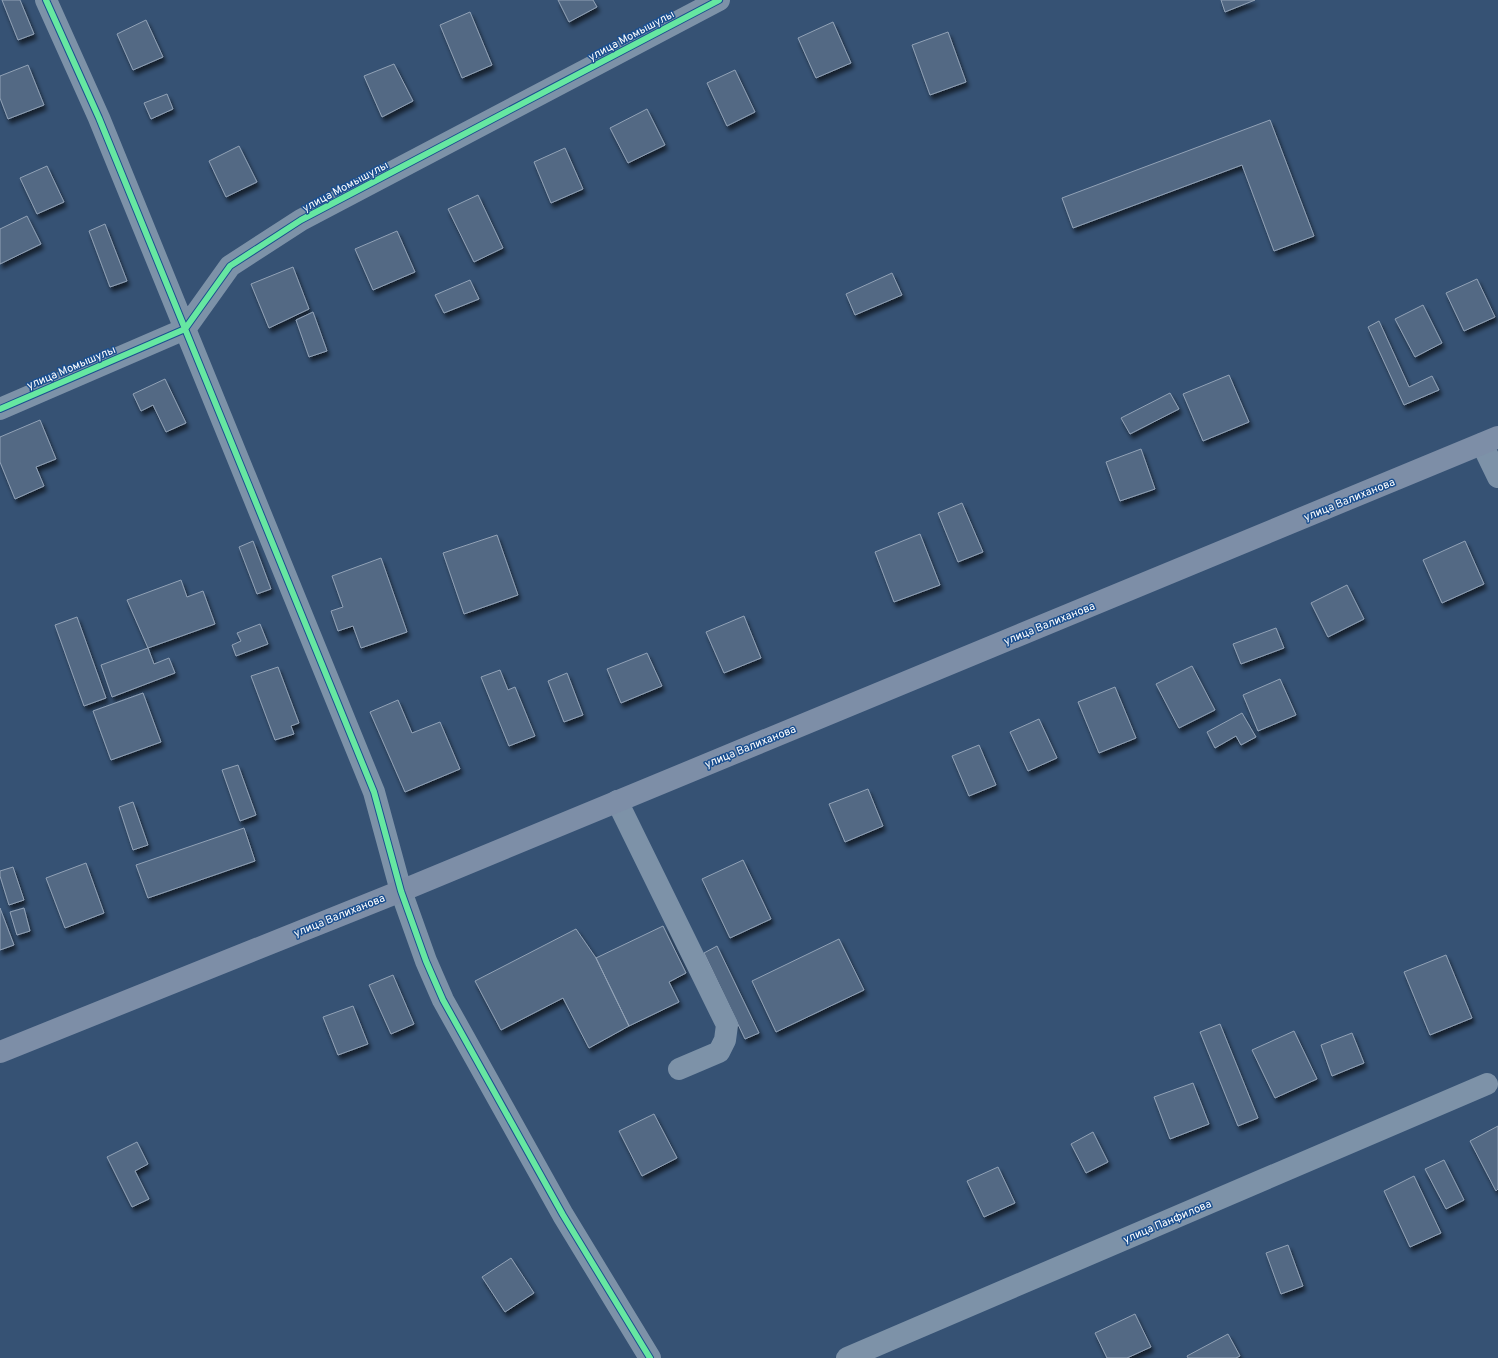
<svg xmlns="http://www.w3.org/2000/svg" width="1498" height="1358" font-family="Overpass,sans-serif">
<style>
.building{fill:#526984;stroke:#92a2b6;filter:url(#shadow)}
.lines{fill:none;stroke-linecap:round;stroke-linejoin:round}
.minor{stroke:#7d92a8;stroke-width:22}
.major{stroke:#7d8ea7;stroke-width:22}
.cycleway-casing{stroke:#1b4f8f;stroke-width:8}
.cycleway{stroke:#66e7a1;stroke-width:6}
.labels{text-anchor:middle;stroke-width:3;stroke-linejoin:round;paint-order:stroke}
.street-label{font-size:11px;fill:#fff;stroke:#1b4f8f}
</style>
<defs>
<filter id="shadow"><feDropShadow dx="2.5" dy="4.5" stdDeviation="2" flood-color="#0009"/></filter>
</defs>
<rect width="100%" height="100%" fill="#365274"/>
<!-- building -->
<path class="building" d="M2,0H20L34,34L18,40Z
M558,0H593L597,7L569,22Z
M1221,0H1255L1225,12Z
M470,12L492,65L462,78L440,25Z
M146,20L163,57L133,70L117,34Z
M833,22L851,63L816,78L798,38Z
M948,32L966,82L930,95L912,45Z
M394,64L413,101L382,117L364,76Z
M28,65L44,105L8,119L0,98V76Z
M735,70L755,112L727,126L707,83Z
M167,94L173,109L151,119L144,103Z
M647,109L665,145L628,163L610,128Z
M1270,120L1314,236L1274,251L1242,165L1073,228L1062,198Z
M239,146L257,182L226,197L209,161Z
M565,148L583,189L551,203L534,162Z
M47,166L64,202L37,214L20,178Z
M478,195L503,248L474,262L448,209Z
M27,216L41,244L0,264V229Z
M105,224L127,281L110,287L89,231Z
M397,231L415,272L373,290L355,249Z
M293,267L309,309L269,328L251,284Z
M892,273L902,295L855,315L846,294Z
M1477,279L1495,317L1464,331L1446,293Z
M470,280L479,299L444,313L435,295Z
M1423,305L1442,343L1415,357L1395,319Z
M313,312L327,351L309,357L296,320Z
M1379,321L1409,387L1432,376L1439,390L1404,405L1368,327Z
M1229,375L1249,422L1203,441L1183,394Z
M165,379L186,423L166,432L153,405L141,411L133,394Z
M1170,393L1179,409L1130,434L1121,418Z
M40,420L56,459L36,467L44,486L15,499L0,462V437Z
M1141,449L1155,489L1120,501L1106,462Z
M962,503L983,552L958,562L938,513Z
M920,534L940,585L894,602L875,552Z
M497,535L518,595L464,614L443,553Z
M253,541L271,589L257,594L239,547Z
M1465,541L1484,584L1442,603L1423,560Z
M381,558L407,632L361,648L353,626L338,631L331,611L343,607L332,576Z
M181,580L187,597L203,591L215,624L148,648L127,600Z
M1347,585L1364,619L1328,637L1311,603Z
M744,616L761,658L724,673L706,632Z
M77,617L106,698L84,706L55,625Z
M260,624L268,644L236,656L232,645L241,641L237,633Z
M1276,628L1284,648L1241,664L1233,644Z
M148,648L154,664L169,658L175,673L112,697L101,665Z
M647,653L662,686L621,703L607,669Z
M1192,666L1215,710L1179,728L1156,684Z
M278,667L299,723L291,726L294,734L275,740L251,676Z
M500,670L508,690L515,687L535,736L509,746L481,677Z
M567,673L583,715L564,722L548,681Z
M1280,679L1296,715L1258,731L1243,695Z
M1115,687L1136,738L1099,753L1078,702Z
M143,693L161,742L111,760L93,711Z
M398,700L412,733L440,722L460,769L405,792L370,712Z
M1242,713L1256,737L1241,745L1236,736L1215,748L1207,732Z
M1039,719L1057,758L1028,771L1010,732Z
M979,745L996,785L969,796L952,756Z
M238,765L256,815L240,821L222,770Z
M868,789L883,826L845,842L829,804Z
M133,802L148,845L133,850L119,807Z
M244,828L255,861L148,898L136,865Z
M743,860L771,919L730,938L702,879Z
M86,863L104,913L65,928L46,878Z
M13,867L24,900L9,905L0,876V871Z
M0,908L14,945L0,950Z
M24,908L30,931L17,935L10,912Z
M663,926L686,973L669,982L679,1002L629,1026L596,958Z
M576,929L596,958L629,1026L589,1048L563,998L501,1030L475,981Z
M839,939L864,990L776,1032L752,981Z
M717,946L759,1033L745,1039L704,953Z
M1446,955L1472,1018L1430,1035L1404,972Z
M393,975L414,1024L391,1034L369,985Z
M353,1006L368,1044L338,1055L323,1017Z
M1220,1024L1258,1118L1238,1126L1200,1032Z
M1294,1031L1317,1079L1275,1098L1252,1050Z
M1352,1033L1364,1063L1332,1076L1321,1045Z
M1193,1083L1209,1124L1170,1139L1154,1097Z
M654,1114L677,1158L642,1176L619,1131Z
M1498,1126V1189L1496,1191L1470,1141Z
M1093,1132L1108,1162L1086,1173L1071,1144Z
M137,1142L148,1164L135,1171L149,1199L132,1207L107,1157Z
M1444,1160L1464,1200L1446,1209L1425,1169Z
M998,1167L1015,1203L984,1217L967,1181Z
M1414,1176L1441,1233L1410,1247L1384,1191Z
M1288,1245L1303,1286L1281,1294L1266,1253Z
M511,1258L534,1293L505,1312L482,1277Z
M1135,1314L1151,1347L1127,1358H1107L1095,1333Z
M1228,1334L1240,1356L1236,1358H1188L1187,1356Z"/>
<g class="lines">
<!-- minor -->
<path class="minor" d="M46,0L99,118L374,792L401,891L426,961L443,1000L563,1215L650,1358
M0,409L185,329L230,266L301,220L719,0
M1482,444L1498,477
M617,801L727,1025L725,1040L719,1052L679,1069
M847,1358L1487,1084"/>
<!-- major -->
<path class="major" d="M0,1052L401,891L1498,437"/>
<defs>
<path id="cycleway" d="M46,0L99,118L374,792L401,891L426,961L443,1000L563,1215L650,1358
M0,409L185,329L230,266L301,220L719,0"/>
</defs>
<!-- cycleway casing -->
<use href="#cycleway" class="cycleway-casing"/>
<!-- cycleway -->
<use href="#cycleway" class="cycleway"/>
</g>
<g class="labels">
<!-- street labels -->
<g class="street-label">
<text transform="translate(631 35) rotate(-28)" y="4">улица Момышулы</text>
<text transform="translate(345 186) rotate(-28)" y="4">улица Момышулы</text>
<text transform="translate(71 367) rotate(-23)" y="4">улица Момышулы</text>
<text transform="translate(1349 499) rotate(-22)" y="4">улица Валиханова</text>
<text transform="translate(1049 623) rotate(-22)" y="4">улица Валиханова</text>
<text transform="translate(750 746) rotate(-22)" y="4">улица Валиханова</text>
<text transform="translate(339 915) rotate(-22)" y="4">улица Валиханова</text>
<text transform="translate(1167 1221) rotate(-23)" y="4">улица Панфилова</text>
</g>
</g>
</svg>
